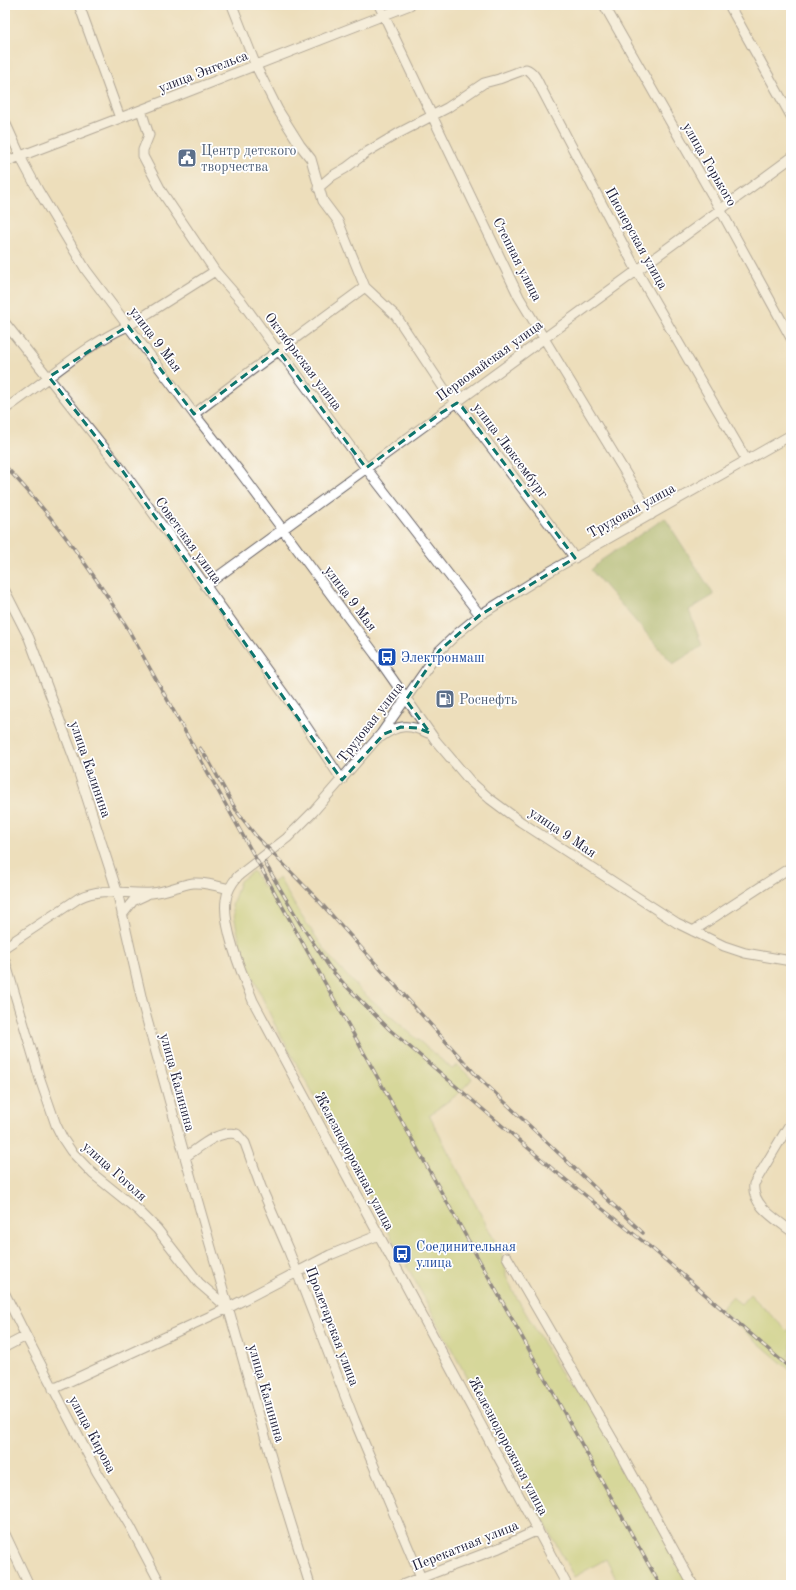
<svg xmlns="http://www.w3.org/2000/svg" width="796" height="1590" font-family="'Old Standard TT',serif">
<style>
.green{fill:#bbce72;stroke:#6e7856}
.forest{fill:#94b164;stroke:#5b6a50}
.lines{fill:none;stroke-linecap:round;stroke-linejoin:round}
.minor-casing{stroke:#696468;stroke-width:11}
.minor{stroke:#fff;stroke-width:9}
.rail-casing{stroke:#22223b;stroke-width:3.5}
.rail{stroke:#fff;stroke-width:2;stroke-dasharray:6;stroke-linecap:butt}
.marked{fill:none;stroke:#0f766e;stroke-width:3;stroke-dasharray:8 5;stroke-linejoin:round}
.labels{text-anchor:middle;stroke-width:3.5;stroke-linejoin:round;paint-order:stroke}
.street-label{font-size:14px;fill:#22223b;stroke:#fff}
.service-label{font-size:14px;fill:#4e5e75;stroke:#fff;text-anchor:start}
.transit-label{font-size:14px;fill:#164399;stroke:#fff;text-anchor:start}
</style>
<rect width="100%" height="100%" fill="#fff"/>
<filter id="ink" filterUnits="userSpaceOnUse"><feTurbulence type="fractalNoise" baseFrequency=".025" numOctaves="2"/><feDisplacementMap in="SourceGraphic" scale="8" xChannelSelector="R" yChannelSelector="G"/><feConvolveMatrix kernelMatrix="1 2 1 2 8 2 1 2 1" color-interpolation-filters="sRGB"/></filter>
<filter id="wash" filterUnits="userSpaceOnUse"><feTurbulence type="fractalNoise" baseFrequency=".012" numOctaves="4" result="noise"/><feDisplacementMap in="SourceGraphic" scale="16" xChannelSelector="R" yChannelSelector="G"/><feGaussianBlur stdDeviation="0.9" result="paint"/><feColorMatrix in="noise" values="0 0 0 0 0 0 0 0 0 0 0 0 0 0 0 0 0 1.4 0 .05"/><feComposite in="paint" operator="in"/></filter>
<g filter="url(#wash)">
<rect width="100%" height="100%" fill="#eddebb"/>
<!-- green -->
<path class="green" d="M253,871L264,888L279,878L298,911L330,957L360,990L452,1069L458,1065L472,1079L458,1094L429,1115L501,1253L506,1270V1276L513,1291L566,1382L576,1388L584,1389L693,1585H619L606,1559L574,1577L527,1491L531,1489L530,1483L522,1480L407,1266L410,1255L399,1251L274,1023L251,973L240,943L232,906L240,881Z
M750,1294L787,1331L791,1328V1352L788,1358L791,1364V1371L720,1310L732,1297L741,1304Z"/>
<!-- forest -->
<path class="forest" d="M665,518L714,595L689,610L702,646L673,664L591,570L600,561Z"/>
</g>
<g filter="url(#ink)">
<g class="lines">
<defs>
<path id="minor" d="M79,5L120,118
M232,5L256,66L278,110L300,145L311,159L323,201L338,221L365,287L396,316L443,387C453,400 464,409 472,422L575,558
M379,5L519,297L651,515
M604,5L720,209L791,338
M729,5L791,116
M141,110L149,135L143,150V156L162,192L215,271L242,302L273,345L285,358L366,468L480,615
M5,122L24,164L38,190L86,270L194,414L240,472L375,654L436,741L470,781L490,799L521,822L677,923L724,946L745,953L791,961
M5,162L141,110L410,5
M318,188L332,176L346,168L367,152L399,133L447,108L484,83L499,79L526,69C535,72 538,83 542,90L637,271L747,461
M5,323L122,470L294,708L342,780
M5,409C46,382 83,346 128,326L215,271
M194,414L252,370L365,287
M205,586L791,158
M5,591L29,638L75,761L117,891L144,1009L185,1157L279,1485L310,1585
M381,737C398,724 410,724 428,733
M122,915L133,901L146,895
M693,931L791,867
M5,947L79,898C104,886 126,895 152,893C166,892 179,885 193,883C206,882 218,886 229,889
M5,961L40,1079L56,1125L63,1139L71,1151L93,1174L139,1211L157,1229L199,1283L228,1308
M791,1122L754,1184C751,1205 776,1219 791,1231
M185,1157C199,1148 219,1129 237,1134L245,1143L261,1187L288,1249L354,1419L424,1585
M507,1257L620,1452L693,1585
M5,1294L26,1336L97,1472L130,1526L161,1585
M5,1347L26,1336
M53,1389L228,1308L330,1255L379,1235
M5,1534L29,1585
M402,1585L499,1548L538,1530
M567,1585L253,1001C243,976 222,927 226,900C227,891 232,883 238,876L287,838L313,812L381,734L439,651L458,633L480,615L549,572L791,435"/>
</defs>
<!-- minor casing -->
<use href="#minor" class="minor-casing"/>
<!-- minor -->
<use href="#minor" class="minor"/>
<defs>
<path id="rail" d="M5,466C53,516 92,570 128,629L660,1585
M200,748L210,763L236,810
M238,813L256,836L318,900L477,1076L643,1233
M265,863L300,923L330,968L344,984L390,1030L555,1171L655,1251L791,1369"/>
</defs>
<!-- rail casing -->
<use href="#rail" class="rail-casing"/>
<!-- rail -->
<use href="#rail" class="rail"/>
</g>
</g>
<!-- marked area -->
<path d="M0 0H796V1590H0ZM128,326L194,414L278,350L366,468L441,413L457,403L462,407L575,558L480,615L439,651L406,700L430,733L418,728L401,727L384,734L342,780L122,470L49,377Z" fill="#eddebb" fill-opacity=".55" fill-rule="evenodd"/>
<path class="marked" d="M128,326L194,414L278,350L366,468L441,413L457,403L462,407L575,558L480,615L439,651L406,700L430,733L418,728L401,727L384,734L342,780L122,470L49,377Z"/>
<!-- icons -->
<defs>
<symbol id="civic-square" viewBox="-11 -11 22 22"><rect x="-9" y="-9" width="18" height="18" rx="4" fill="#5c6f8a" stroke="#fff"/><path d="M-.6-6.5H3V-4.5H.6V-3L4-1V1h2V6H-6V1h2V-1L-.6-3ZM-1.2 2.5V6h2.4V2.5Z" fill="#fff"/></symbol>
<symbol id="bus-square" viewBox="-11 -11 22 22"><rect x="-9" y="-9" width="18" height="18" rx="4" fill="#1a4fb4" stroke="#fff"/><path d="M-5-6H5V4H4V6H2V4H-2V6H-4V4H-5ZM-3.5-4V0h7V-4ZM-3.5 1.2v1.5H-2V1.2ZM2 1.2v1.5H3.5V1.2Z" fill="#fff"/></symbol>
<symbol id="fuel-square" viewBox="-11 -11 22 22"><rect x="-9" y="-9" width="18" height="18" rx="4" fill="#5c6f8a" stroke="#fff"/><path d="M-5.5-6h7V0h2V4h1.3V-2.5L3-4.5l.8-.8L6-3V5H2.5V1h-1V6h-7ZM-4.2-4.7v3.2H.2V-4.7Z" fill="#fff"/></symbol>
</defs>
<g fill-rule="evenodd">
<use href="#civic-square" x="176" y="147" width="22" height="22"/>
<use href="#bus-square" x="376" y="646" width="22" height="22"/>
<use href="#fuel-square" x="434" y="688" width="22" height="22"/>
<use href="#bus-square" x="391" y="1243" width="22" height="22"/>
</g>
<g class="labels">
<!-- street labels -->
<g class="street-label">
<text transform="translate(203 71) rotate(-21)" y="5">улица Энгельса</text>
<text transform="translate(710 164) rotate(60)" y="5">улица Горького</text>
<text transform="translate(637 238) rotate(61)" y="5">Пионерская улица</text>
<text transform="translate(518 259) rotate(63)" y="5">Степная улица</text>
<text transform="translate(156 339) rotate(53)" y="5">улица 9 Мая</text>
<text transform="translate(489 360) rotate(-36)" y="5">Первомайская улица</text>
<text transform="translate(304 361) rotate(53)" y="5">Октябрьская улица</text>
<text transform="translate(511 450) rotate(53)" y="5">улица Люксембург</text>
<text transform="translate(631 510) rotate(-29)" y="5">Трудовая улица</text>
<text transform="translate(189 540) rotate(54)" y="5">Советская улица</text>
<text transform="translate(351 598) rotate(53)" y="5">улица 9 Мая</text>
<text transform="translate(370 722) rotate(-52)" y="5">Трудовая улица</text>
<text transform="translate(91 769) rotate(71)" y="5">улица Калинина</text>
<text transform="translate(563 832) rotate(34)" y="5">улица 9 Мая</text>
<text transform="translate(178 1082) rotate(75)" y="5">улица Калинина</text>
<text transform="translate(355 1161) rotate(62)" y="5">Железнодорожная улица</text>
<text transform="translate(115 1171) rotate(42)" y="5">улица Гоголя</text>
<text transform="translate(333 1326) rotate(69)" y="5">Пролетарская улица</text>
<text transform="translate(267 1393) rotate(74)" y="5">улица Калинина</text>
<text transform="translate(93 1434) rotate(62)" y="5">улица Кирова</text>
<text transform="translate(509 1446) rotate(62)" y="5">Железнодорожная улица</text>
<text transform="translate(465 1545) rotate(-22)" y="5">Перекатная улица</text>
</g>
<!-- service labels -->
<g class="service-label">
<text x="201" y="155">Центр детского<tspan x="201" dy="16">творчества</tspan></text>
<text x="459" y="704">Роснефть</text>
</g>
<!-- transit labels -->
<g class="transit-label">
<text x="401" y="662">Электронмаш</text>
<text x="416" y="1251">Соединительная<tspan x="416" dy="16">улица</tspan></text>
</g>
</g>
<!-- margin -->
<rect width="796" height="1590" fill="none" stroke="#fff" stroke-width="20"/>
</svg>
